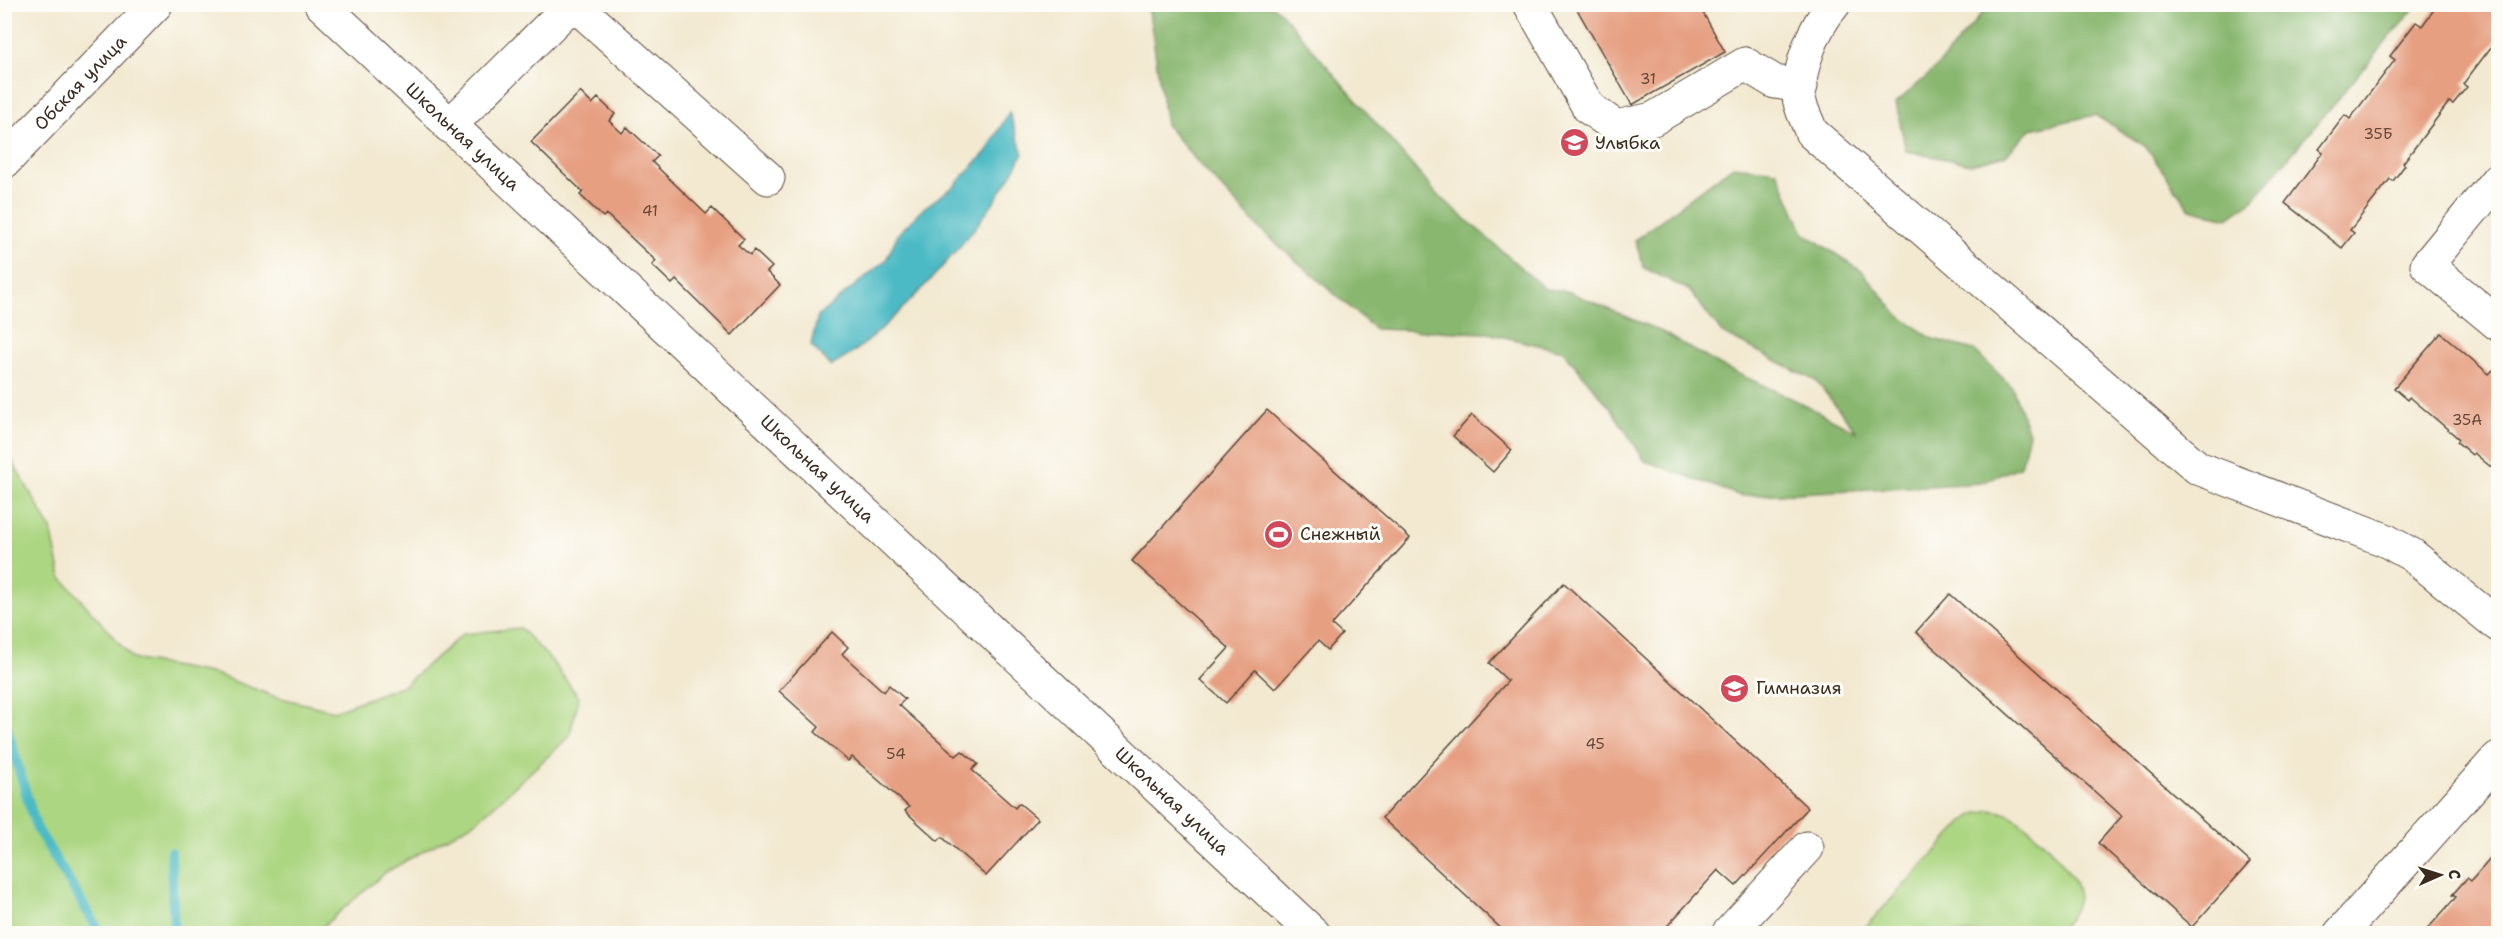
<svg xmlns="http://www.w3.org/2000/svg" width="2503" height="938" font-family="'Shantell Sans',sans-serif">
<style>
.green{fill:#acd681;stroke:#748050;stroke-width:1.5}
.forest{fill:#89b76f;stroke:#627046;stroke-width:1.5}
.water{fill:#4bbac4;stroke:#437271;stroke-width:1.5}
.lines{fill:none;stroke-linecap:round;stroke-linejoin:round}
.stream{stroke:#4bbac4;stroke-width:10}
.building{fill:#e69f81}
.minor-casing{stroke:#574739;stroke-width:35}
.minor{stroke:#fff;stroke-width:33}
.labels{text-anchor:middle;stroke-width:6;stroke-linejoin:round;paint-order:stroke}
.number-label{font-size:15px;fill:#664737}
.street-label{font-size:18px;fill:#3b2a1e;stroke:#fdfcf7}
.poi-label{font-size:18px;fill:#3b2a1e;stroke:#fdfcf7;text-anchor:start}
</style>
<rect width="100%" height="100%" fill="#fdfcf7"/>
<filter id="ink" filterUnits="userSpaceOnUse"><feTurbulence type="fractalNoise" baseFrequency=".0167" numOctaves="2"/><feDisplacementMap in="SourceGraphic" scale="12" xChannelSelector="R" yChannelSelector="G"/><feConvolveMatrix kernelMatrix="1 2 1 2 8 2 1 2 1" color-interpolation-filters="sRGB"/></filter>
<filter id="wash" filterUnits="userSpaceOnUse"><feTurbulence type="fractalNoise" baseFrequency=".008" numOctaves="4" result="noise"/><feDisplacementMap in="SourceGraphic" scale="24" xChannelSelector="R" yChannelSelector="G"/><feGaussianBlur stdDeviation="1.35" result="paint"/><feColorMatrix in="noise" values="0 0 0 0 0 0 0 0 0 0 0 0 0 0 0 0 0 1.4 0 .05"/><feComposite in="paint" operator="in"/></filter>
<g filter="url(#wash)">
<rect width="100%" height="100%" fill="#f3e9d1"/>
<!-- green -->
<path class="green" d="M5,455L11,459L51,529L61,577L133,659L215,674L273,696L334,711L404,685L463,634L520,628L551,660L579,698L569,737L477,821L386,872L315,933H5Z
M1990,810C2000,811 2008,813 2016,819C2033,830 2077,873 2078,893C2078,910 2067,922 2056,933H1860L1963,822L1975,814Z"/>
<!-- forest -->
<path class="forest" d="M1990,4H2417V5L2253,200L2228,218L2190,209L2145,146L2095,115L2031,129L2006,155L1971,164L1906,151L1896,103L1934,70Z
M1148,5H1270L1279,10L1434,191L1545,289L1567,291L1662,332L1721,366L1793,399L1857,432L1816,381L1722,333L1689,290L1644,268L1635,240L1733,166L1777,171L1804,233L1863,272L1898,315L1933,339L1974,350L2012,387L2029,433L2021,466L1981,483L1741,496L1645,461L1612,410L1563,351L1488,333L1375,329L1262,231L1200,165L1166,125Z"/>
<!-- water -->
<path class="water" d="M1009,112L1023,154C992,213 947,265 899,312C877,333 858,352 831,366L811,345L818,316L886,260L898,234L925,207L953,187L987,151Z"/>
<g class="lines">
<!-- stream -->
<path class="stream" d="M4,719L36,827L101,934
M171,852L174,934"/>
</g>
<g id="blocks">
<!-- building -->
<path class="building" d="M1574,4H1698L1725,52L1632,105Z
M2438,4H2490L2498,11V38L2463,84L2467,87L2453,104L2449,102L2403,163L2405,165L2393,181L2390,179L2350,230L2354,233L2342,248L2285,203L2323,152L2319,149L2345,115L2350,119L2395,60L2390,56L2416,22L2422,26Z
M580,92L592,104L598,98L615,114L609,121L622,133L627,127L658,156L652,162L706,214L712,208L744,239L738,245L750,255L754,250L772,267L767,272L780,285L732,335L676,280L672,284L652,265L656,261L606,214L603,217L580,195L583,192L531,142Z
M2441,333L2489,374L2493,370L2498,375V473L2474,453L2472,455L2457,442L2459,439L2410,397L2408,400L2394,388Z
M1267,410L1410,538L1332,625L1342,634L1328,650L1318,641L1275,689L1255,670L1226,703L1200,680L1229,648L1132,561Z
M1472,415L1512,450L1493,472L1453,436Z
M1564,583L1808,808L1736,886L1718,870L1660,934H1507L1382,818L1508,681L1489,663Z
M1950,594L2250,862L2192,927L2098,843L2122,816L1916,632Z
M832,632L848,647L842,654L884,692L889,685L905,699L899,705L956,756L962,751L978,764L972,770L1015,808L1019,803L1038,819L986,876L942,837L938,841L905,811L909,807L852,757L848,761L815,732L819,727L779,691Z
M2498,850V934H2423L2456,897L2452,895L2467,878L2471,881Z"/>
</g>
</g>
<g filter="url(#ink)">
<use href="#blocks" fill-opacity="0" stroke="#574739" stroke-width="1.5"/>
<g class="lines">
<defs>
<g id="minor">
<path id="s1" d="M321,4L1314,934"/>
<path d="M574,4L768,178"/>
<path d="M1530,4L1589,108L1616,127L1653,119L1745,64L1775,82L1801,86"/>
<path d="M1834,4C1814,27 1799,65 1799,96C1799,107 1808,121 1811,132L2198,468L2385,540L2412,555L2498,625"/>
<path d="M449,126L572,4"/>
<path id="s2" d="M4,162L156,4"/>
<path d="M2498,179L2427,265L2498,324"/>
<path d="M1728,934L1807,848"/>
<path d="M2340,934L2498,758"/>
</g>
</defs>
<!-- minor casing -->
<use href="#minor" class="minor-casing"/>
<!-- minor -->
<use href="#minor" class="minor"/>
</g>
</g>
<!-- icons -->
<defs>
<symbol id="school-disc" viewBox="-11 -11 22 22"><circle r="9.5" fill="#d1495b" stroke="#fdfcf7"/><path d="M0-5L7-2L0 1L-7-2ZM-4 1L0 2.5L4 1V4Q0 6-4 4Z" fill="#fff"/></symbol>
<symbol id="stadium-disc" viewBox="-11 -11 22 22"><circle r="9.5" fill="#d1495b" stroke="#fdfcf7"/><path d="M0-5a6.5 5 0 1 0 0 10a6.5 5 0 1 0 0-10ZM-3.5-1.8h7v3.6h-7Z" fill="#fff"/></symbol>
</defs>
<g fill-rule="evenodd">
<use href="#school-disc" x="1558" y="126" width="33" height="33"/>
<use href="#stadium-disc" x="1262" y="518" width="33" height="33"/>
<use href="#school-disc" x="1718" y="672" width="33" height="33"/>
</g>
<g class="labels">
<!-- number labels -->
<g class="number-label">
<text x="1648" y="84">31</text>
<text x="2378" y="139">35Б</text>
<text x="650" y="216">41</text>
<text x="2467" y="425">35А</text>
<text x="1595" y="749">45</text>
<text x="896" y="759">54</text>
</g>
<!-- street labels -->
<g class="street-label">
<text dy="6" stroke="none"><textPath href="#s2" startOffset="110">Обская улица</textPath></text>
<text dy="6" stroke="none"><textPath href="#s1" startOffset="194">Школьная улица</textPath></text>
<text dy="6" stroke="none"><textPath href="#s1" startOffset="680">Школьная улица</textPath></text>
<text dy="6" stroke="none"><textPath href="#s1" startOffset="1166">Школьная улица</textPath></text>
</g>
<!-- poi labels -->
<g class="poi-label">
<text x="1595" y="149">Улыбка</text>
<text x="1300" y="540">Снежный</text>
<text x="1756" y="694">Гимназия</text>
</g>
</g>
<!-- margin -->
<rect width="2503" height="938" fill="none" stroke="#fdfcf7" stroke-width="24"/>
<!-- north arrow -->
<g transform="translate(2440 875) rotate(87)" stroke="#fdfcf7" stroke-width="4.5" paint-order="stroke">
<path d="M0-4.5L10 22L0 15L-10 22Z" fill="#3b2a1e"/>
<text y="-9" font-size="16" font-weight="bold" text-anchor="middle" fill="#3b2a1e">С</text>
</g>
</svg>
